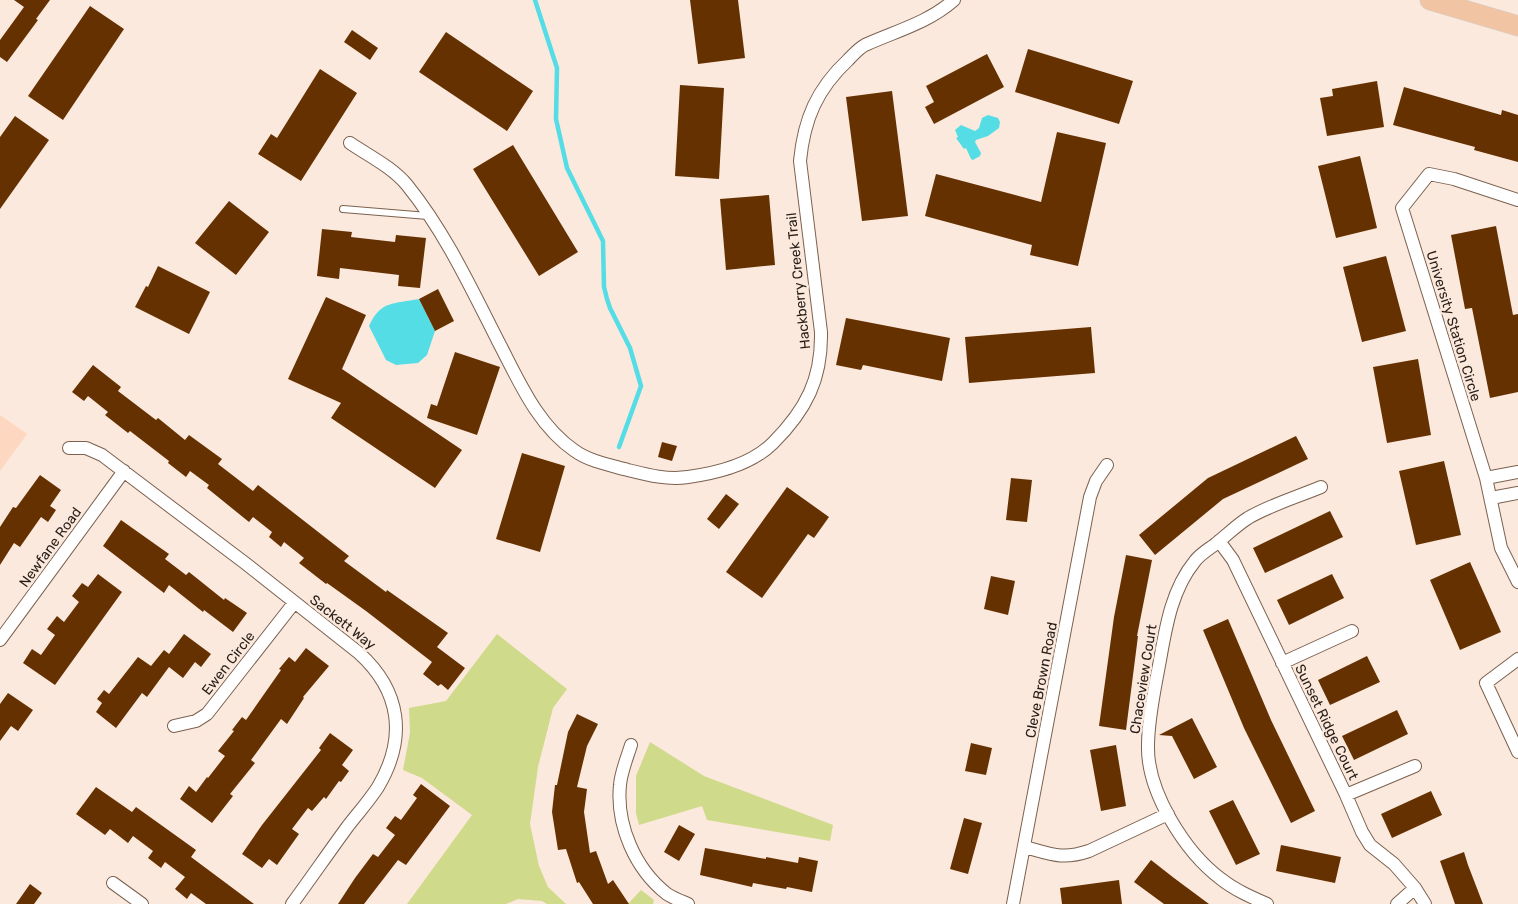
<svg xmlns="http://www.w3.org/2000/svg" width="1518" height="904" font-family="Rubik,sans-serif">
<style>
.built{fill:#fdd7bf}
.green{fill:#cfda8a}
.water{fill:#55dde6}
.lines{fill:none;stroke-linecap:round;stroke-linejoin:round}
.stream{stroke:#55dde6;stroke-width:4.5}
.building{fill:#663100}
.service-casing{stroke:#7b614f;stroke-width:8}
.minor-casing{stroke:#7b614f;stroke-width:14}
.primary-casing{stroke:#d4d2d0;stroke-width:21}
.service{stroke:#fff;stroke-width:6}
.minor{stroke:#fff;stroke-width:12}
.primary{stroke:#f1c4a3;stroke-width:20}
.labels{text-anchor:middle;stroke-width:5;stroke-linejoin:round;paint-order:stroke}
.street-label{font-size:14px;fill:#271d16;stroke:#fbe9dd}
</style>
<rect width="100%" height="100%" fill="#fbe9dd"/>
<!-- built -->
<path class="built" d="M0,415L27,434L0,471Z"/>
<!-- green -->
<path class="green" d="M497,634L567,689L553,708L538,767L530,824L539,866L548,887L566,904H547L542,901L518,899L506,904H407L472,815L422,778L403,770L410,733L409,708L446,701Z
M650,742L704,776L833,825L830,841L707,820L702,806L639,825L636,813V776Z
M641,890L654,900L653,904H628Z"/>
<!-- water -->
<path class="water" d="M988,115L998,118L1000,122L999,128L988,136L976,140L975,142L981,153L980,156L973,160L971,159L966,148L964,149L956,138L958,137L955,130L961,125L975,131L979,128L982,118Z
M419,299L435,331L427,355L418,363L396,365L386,360L369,326C381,300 394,304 419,299Z"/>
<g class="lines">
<!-- stream -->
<path class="stream" d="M535,0L557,68L556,119L567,168L603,241L604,287L607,299L610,308L630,348L641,386L619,447"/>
</g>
<!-- building -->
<path class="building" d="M14,0H50L36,19L38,20L7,62L0,57V40L24,7Z
M690,0H738L745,58L698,64Z
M90,6L124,29L63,120L28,96Z
M352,30L378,48L370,60L344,42Z
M446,32L533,91L507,131L419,72Z
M1028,49L1133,81L1119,124L1015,92Z
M987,54L1004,87L934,124L925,107L934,102L926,86Z
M320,69L357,93L301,181L258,154L271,134L277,138Z
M1377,81L1384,127L1327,136L1320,98L1333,96L1332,89Z
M680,85L724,88L719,179L675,176Z
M1404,87L1501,115L1502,110L1518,115V162L1474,150L1475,147L1393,125Z
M892,91L908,216L862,221L846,97Z
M15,116L49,140L0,209V137Z
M1057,132L1106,143L1078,266L1030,255L1032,245L925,216L936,174L1041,202Z
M513,145L578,252L539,276L473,169Z
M1360,156L1377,228L1336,238L1318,166Z
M769,195L775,265L726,270L720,199Z
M229,201L269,232L236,275L195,243Z
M1496,226L1513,315L1518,314V392L1490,398L1472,308L1465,309L1451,235Z
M322,229L352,232L351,237L395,242L396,235L426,238L420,288L398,286L399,275L340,268L339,279L317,276Z
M1386,256L1406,331L1362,342L1343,267Z
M158,266L210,292L189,334L135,307L146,286L148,287Z
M438,289L454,321L435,331L419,299Z
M326,297L366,315L342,369L462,450L435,488L331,418L341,403L288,379Z
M846,318L950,338L942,381L863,365L861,370L836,365Z
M1091,327L1095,373L969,383L965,337Z
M455,352L500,367L477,435L427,418L431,404L437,406Z
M1418,359L1431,435L1387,443L1373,367Z
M93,365L121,387L118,391L156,420L158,418L185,440L189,435L222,459L218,464L253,491L258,485L349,556L344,561L386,592L387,590L448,633L437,647L465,668L448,690L441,684L438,686L423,674L432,662L366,611L327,583L326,584L299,563L304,558L284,542L281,547L269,537L272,532L253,517L249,522L207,488L209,485L190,471L186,477L168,463L169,461L130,431L128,433L105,415L108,412L88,396L84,401L72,392Z
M1296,436L1308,459L1223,499L1155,555L1139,535L1208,478Z
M662,442L677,446L672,461L658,457Z
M522,453L565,466L540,552L496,539Z
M1444,461L1461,535L1416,545L1399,471Z
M40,475L61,490L50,506L56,510L48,522L41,517L20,547L14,543L0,565V527L13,507L16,508Z
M1011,478L1032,480L1027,522L1006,520Z
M787,487L829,517L814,538L808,534L762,598L726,572Z
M726,494L739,504L719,529L707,519Z
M1330,511L1343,537L1265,573L1253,548Z
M121,520L169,554L165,559L186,575L189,572L224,600L225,598L247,613L233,632L204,610L203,612L169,585L164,593L103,546Z
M1126,555L1152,560L1137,636H1138L1126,730L1099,726L1114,617Z
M1470,562L1501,632L1460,650L1430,580Z
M98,574L122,592L55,685L23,663L32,649L41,655L55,635L47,629L57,616L64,622L79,602L72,596L82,583L88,587Z
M1332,574L1344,598L1289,625L1277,600Z
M991,576L1015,581L1008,615L984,609Z
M1228,619L1271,720L1315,811L1291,823L1244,728L1203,630Z
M184,634L211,654L201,667L195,662L183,678L169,667L147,697L142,693L116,728L96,712L102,703L97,699L104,690L109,694L138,657L151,666L164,650L169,654Z
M306,648L329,666L303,697L304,698L287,724L281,719L251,760L255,763L230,794L233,796L212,823L180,799L189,786L196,792L207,777L208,778L225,756L218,751L234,731L232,730L242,717L246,720L281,670L279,669L289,657L295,662Z
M1367,656L1380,682L1330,705L1318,680Z
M8,693L33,710L18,731L11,726L0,741V704Z
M1397,710L1408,734L1354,760L1342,736Z
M577,714L598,724L587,746L577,787L587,789L584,812L590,853L596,851L608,884L613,880L629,904H593L579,882L577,883L566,849L558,850L552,812L555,785H557L568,732Z
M1192,718L1217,767L1194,779L1172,736L1159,735Z
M330,733L353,750L342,765L349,771L341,782L339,781L326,799L324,797L312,811L308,808L292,829L299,834L277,865L269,859L262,868L242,854L262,825L321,750L319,748Z
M971,743L992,748L986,775L965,771Z
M1116,745L1126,806L1101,811L1090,750Z
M421,784L450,806L406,865L398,860L364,904H338L355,878L373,854L378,857L395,835L386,828L395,816L401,820L417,798L413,795Z
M96,787L132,812L136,807L196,850L191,857L254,904H206L191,893L187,899L175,889L185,877L165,862L161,868L148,858L153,851L133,836L128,843L110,829L105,835L76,814Z
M1431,791L1442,815L1392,838L1381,814Z
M1233,800L1260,854L1236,865L1209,811Z
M964,818L982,823L968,874L950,869Z
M679,825L695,834L679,861L664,852Z
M1281,845L1341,857L1335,883L1276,871Z
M705,848L766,859V857L798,863L799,857L818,861L812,892L787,887L786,889L753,883L752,887L700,875Z
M1464,852L1468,865L1483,904H1455L1440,861Z
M1151,860L1174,878L1209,904H1164L1134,882Z
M1119,880L1122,904H1062L1060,888Z
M30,884L42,893L34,904H16Z"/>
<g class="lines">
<defs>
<path id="service" d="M343,209L428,216"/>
<path id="minor" d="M350,143C369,156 392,167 407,185C445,232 471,288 498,341C519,381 537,425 575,451C591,462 610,465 628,470C648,475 667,480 688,477C718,473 751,465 773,443C806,410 822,379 821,332L800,161C804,119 817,89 848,60C853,55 859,48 865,45C896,31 928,23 954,0
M1518,200L1454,179L1429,174L1402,208L1486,478L1501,548L1518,582
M69,448H86L102,455L245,563L359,653C401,691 407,738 378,787C369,801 358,813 348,826C329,852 311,878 292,904
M1486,478L1518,472
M1491,498L1518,493
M1219,541L1233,560L1346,795L1362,832L1370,845L1394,864L1415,888L1425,904
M0,640L124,471
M1518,659L1486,683L1518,752
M1282,663L1352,631
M174,726L196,721L207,714L294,603
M631,745C627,758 621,772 620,785C616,825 635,869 667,894C673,898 681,901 688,904
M1346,795L1415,766
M1025,847C1051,854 1062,860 1089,851L1168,814
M113,883L142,904
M1013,904L1090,497L1096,481L1107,465
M1267,904C1251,897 1235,890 1221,879C1185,852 1147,792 1148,746C1148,718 1155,688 1160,660C1166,626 1172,589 1195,561C1201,553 1211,548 1218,542C1228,534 1237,525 1248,518C1270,505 1297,497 1321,487
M1397,904L1415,888"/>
<path id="primary" d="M1430,0L1518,26"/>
</defs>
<!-- service casing -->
<use href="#service" class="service-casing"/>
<!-- minor casing -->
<use href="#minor" class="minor-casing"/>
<!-- primary casing -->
<use href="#primary" class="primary-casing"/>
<!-- service -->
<use href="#service" class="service"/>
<!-- minor -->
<use href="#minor" class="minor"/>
<!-- primary -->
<use href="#primary" class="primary"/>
</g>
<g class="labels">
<!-- street labels -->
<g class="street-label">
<text transform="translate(798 281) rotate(-96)" y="5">Hackberry Creek Trail</text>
<text transform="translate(1454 326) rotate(73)" y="5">University Station Circle</text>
<text transform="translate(50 547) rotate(-54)" y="5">Newfane Road</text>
<text transform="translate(343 622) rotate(38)" y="5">Sackett Way</text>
<text transform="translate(228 663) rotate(-52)" y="5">Ewen Circle</text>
<text transform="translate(1143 679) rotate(-81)" y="5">Chaceview Court</text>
<text transform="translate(1041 680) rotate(-79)" y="5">Cleve Brown Road</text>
<text transform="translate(1327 722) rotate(64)" y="5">Sunset Ridge Court</text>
</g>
</g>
</svg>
